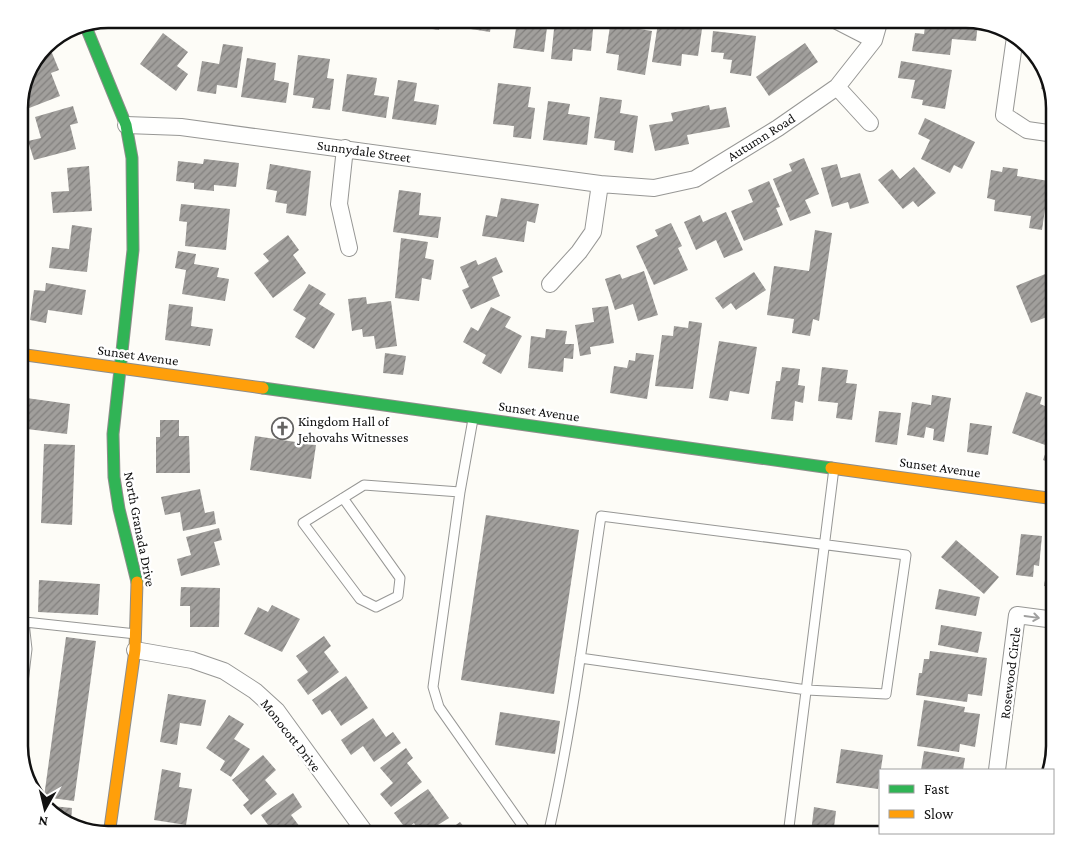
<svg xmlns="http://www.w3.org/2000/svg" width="1074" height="854" font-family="'Crimson Pro',serif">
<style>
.building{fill:url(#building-hatch)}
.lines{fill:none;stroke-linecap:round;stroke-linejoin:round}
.lane-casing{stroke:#979795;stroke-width:11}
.street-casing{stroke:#979795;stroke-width:18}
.fast-casing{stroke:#8e8d8b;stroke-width:13}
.slow-casing{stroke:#8e8d8b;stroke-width:13}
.lane{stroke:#fffffe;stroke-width:9}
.street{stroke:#fffffe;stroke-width:16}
.fast{stroke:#30b455;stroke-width:11}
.slow{stroke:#ff9f0a;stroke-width:11}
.oneway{stroke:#a0a09f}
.labels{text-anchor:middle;stroke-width:5;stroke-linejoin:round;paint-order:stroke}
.street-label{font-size:14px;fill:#111;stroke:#fff}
.poi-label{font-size:14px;fill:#111;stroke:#fff;text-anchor:start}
.rim{fill:none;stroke:#111;stroke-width:2.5}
</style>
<defs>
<pattern id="building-hatch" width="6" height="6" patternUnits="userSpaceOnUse" patternTransform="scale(1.25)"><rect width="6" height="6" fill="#a19f9c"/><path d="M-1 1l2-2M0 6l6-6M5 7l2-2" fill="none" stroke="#82807e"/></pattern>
</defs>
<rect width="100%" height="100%" fill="#fdfcf7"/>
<!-- building -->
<path class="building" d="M310,19H332L331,25L309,21Z
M407,19H441L439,30L406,25Z
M446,19H492L490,32L445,25Z
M502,19H548L544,52L513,48L516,28L501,26Z
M555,19H594L591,51L573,49L572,61L551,59Z
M611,19H629L628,27L652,31L645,75L617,70L619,55L606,53Z
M926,19H967L978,23L976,41L952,39L950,55L912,51L915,33L924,34Z
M658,23L702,29L698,56L682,54L681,66L652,62Z
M713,31L756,36L751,76L730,73L732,60L723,59L724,53L711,52Z
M163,33L188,52L177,66L188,74L176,91L140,64Z
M805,43L818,62L769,96L756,77Z
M223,44L243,47L237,88L217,85L216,94L197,91L202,61L219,64Z
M52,53L59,70L51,73L60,96L19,112V101L25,87L28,68L34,60Z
M298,55L330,59L327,78L334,79L330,110L312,108L314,98L293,95Z
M247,58L276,63L274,80L289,83L286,103L241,97Z
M901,61L952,70L945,109L922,105L923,100L911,98L915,80L898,78Z
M1044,66L1046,68L1051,90L1041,89Z
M347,74L377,78L374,95L389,97L386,118L342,111Z
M398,80L417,83L414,101L439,105L436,125L392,119Z
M498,83L531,87L528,107L535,108L531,139L513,137L514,126L493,124Z
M600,97L622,100L620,113L638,116L633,153L614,150L615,141L594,138Z
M548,101L570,104L568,114L590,117L587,145L543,140Z
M709,105L710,110L726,107L730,127L687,135L689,144L655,151L649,125L673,121L671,113Z
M73,106L78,123L70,125L76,149L34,160L28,141L41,138L35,117Z
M925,118L975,142L962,169L954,165L950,173L921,159L930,140L918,134Z
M804,158L819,194L805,200L811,213L790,221L773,179L792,171L789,164Z
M204,159L239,163L236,187L214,185V191L194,189V183L176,181L178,161L203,164Z
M270,164L311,171L306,216L286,213L287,204L275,202L277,191L266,189Z
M837,164L841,178L860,173L869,203L850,209L848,202L832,207L821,168Z
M89,166L92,211L53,213L51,192L69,191L67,168Z
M914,167L936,193L918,207L913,201L903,209L878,180L892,169L900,179Z
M1003,167L1018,169L1017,176L1049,181L1042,230L1029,228L1031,216L994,211L995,200L987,198L991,170L1002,172Z
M769,181L780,207L776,208L783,225L744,241L731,211L753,202L748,190Z
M399,190L421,193L419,215L441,217L438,238L393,232Z
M501,198L539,204L535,223L527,221L524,242L482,236L486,215L497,217Z
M181,204L230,209L226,250L185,246L187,222L179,221Z
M726,212L743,250L724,258L716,240L696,250L684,222L700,215L703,222Z
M671,223L682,246L678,248L688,270L654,285L636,246L658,236L655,230Z
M72,225L92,228L87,272L49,268L52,247L69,249Z
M815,230L832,233L819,321L813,319L810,336L792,333L794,319L767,315L774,266L809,271Z
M288,235L299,250L293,255L306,273L273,298L254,273L269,261L263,254Z
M401,238L428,242L425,258L434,260L431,280L422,278L419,301L395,298Z
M178,251L196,254L194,264L219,268L217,277L229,279L225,301L182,294L186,270L175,268Z
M496,257L503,272L492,277L500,296L471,309L462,290L469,287L460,267L476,260L478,265Z
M1055,270V314L1031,323L1016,286Z
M644,271L658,315L638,321L633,304L615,310L605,279L620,274L622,279Z
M754,272L766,290L736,310L731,303L723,309L715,298Z
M46,283L86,290L82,315L48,310L46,323L30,320L34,290L45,291Z
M309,284L326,294L319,304L335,314L314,349L295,337L306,318L293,310Z
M366,297L367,304L391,301L397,346L376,349L374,336L363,337L362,329L352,331L348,299Z
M169,304L193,307L191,326L213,329L210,346L165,340Z
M608,306L614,343L590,347L591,354L580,356L575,325L594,322L592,308Z
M491,307L511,317L505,327L522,336L501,374L482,363L486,355L463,342L471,327L478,331Z
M689,321L702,323L693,389L655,386L662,335L673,336L674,326L688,328Z
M546,329L567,331L565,344H574L573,359L564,358L563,372L528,368L531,336L545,338Z
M719,341L757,347L749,394L730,391L728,401L709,398Z
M385,353L406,356L403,375L383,373Z
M636,353L654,355L647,399L610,393L614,366L627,368L629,360L635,361Z
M782,367L800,369L798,385L805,386L803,403L795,401L793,421L771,419L776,381H780Z
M822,367L848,370L846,383L857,384L852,420L836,418L838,403L818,401Z
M1026,392L1042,397L1040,404L1055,410V465L1043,460L1048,446L1012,433Z
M932,395L951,398L944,442L933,440L934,429L926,427L924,438L907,435L912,402L931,405Z
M19,397L70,404L67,434L19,428Z
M879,411L901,413L897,445L875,442Z
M160,420H179V436H189L190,473H156V437H160Z
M970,423L992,426L988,455L967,452Z
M255,436L316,445L311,479L250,470Z
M44,444L75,445L72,525L41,523Z
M200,489L205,513L214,511L216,524L183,531L180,512L165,515L161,497Z
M486,515L579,530L554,694L461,680Z
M219,528L222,540L214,542L220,565L181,576L177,559L191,555L186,537Z
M1021,534L1042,536L1039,566L1034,565L1033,577L1016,575Z
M956,540L999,577L984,594L941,557Z
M1051,545L1055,546V588L1044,586Z
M39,580L100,584L98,615L38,612Z
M181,587L220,588L219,627H190V606H180Z
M939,589L980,597L976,616L935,609Z
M272,605L300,619L282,652L244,634L258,607L268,612Z
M941,625L982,632L978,653L938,645Z
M324,636L331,646L324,652L339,672L308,695L297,680L308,672L296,656Z
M66,637L96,641L74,801L44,797Z
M930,651L987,658L982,696L968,694L967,702L916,695L919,673H922L924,659H929Z
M346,676L368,708L341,726L330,710L322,715L312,700Z
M1054,677H1055V707H1050Z
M168,694L206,700L201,726L180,723L177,745L160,742Z
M924,700L965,707L964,712L980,714L975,747L960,744L959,752L917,746Z
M500,712L560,721L555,754L495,745Z
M229,715L244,724L234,739L250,749L231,777L220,770L225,761L206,748Z
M373,718L386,737L393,732L401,743L374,762L363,746L351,755L341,740Z
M1048,725L1055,726V747L1048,767L1043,766Z
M406,748L413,758L407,763L422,782L391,807L380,794L393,783L380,768Z
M841,749L883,755L878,789L836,783Z
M924,751L965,758L963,770H921Z
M263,755L276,770L265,780L277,794L251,815L243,805L249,800L232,780Z
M162,769L181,773L179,787L192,789L186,825L154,820Z
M428,789L449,818L422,835L414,823L406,829L394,813Z
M293,793L302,807L291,815L303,831L298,835H275L261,815Z
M42,805L72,808L71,822L49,813Z
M814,807L836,811L833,835H801V831L811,833Z
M460,822L471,835H442Z
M846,828L876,833V835H845Z
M929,833H964L966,835H926Z"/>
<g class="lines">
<defs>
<path id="lane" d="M460,492L473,419
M343,498L400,578L398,596L376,607L360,599L303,523L364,485L460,492L433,687L439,707L529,835
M25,622L136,634
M19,716L27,649L19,578
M548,835C572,730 585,623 601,516L906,555L886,694L807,690L580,658
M788,835L834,468"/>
<path id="street" d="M833,19L874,40
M1015,37L1004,115L1027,130L1055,134
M837,87L870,123
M126,125L181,127L600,184L654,188L695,179L778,128L837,87L874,40L880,19
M345,148L339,204L349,248
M550,284L579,252L593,232L600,184
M135,650L192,660L224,671L255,691L277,711L367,835
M997,770L1017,615L1055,620"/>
<path id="fast" d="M86,27L126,125L132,158L133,250L113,434L114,477L119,509L137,582
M263,388L831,468"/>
<path id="slow" d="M19,354L263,388
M831,468L1055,499
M109,835L135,650L137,582"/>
</defs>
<!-- lane casing -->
<use href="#lane" class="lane-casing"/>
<!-- street casing -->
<use href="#street" class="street-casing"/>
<!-- fast casing -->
<use href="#fast" class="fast-casing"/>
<!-- slow casing -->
<use href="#slow" class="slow-casing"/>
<!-- lane -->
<use href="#lane" class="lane"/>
<!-- street -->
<use href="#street" class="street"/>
<!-- fast -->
<use href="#fast" class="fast"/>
<!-- slow -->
<use href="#slow" class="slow"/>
</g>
<!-- one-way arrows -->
<defs><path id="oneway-shaft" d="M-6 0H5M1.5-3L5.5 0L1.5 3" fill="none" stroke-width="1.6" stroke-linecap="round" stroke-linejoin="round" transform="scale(1.25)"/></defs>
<use class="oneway" href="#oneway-shaft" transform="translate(1032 617) rotate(8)"/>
<!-- icons -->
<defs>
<symbol id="church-ring" viewBox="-11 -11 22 22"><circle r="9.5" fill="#fff" stroke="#646362" stroke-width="1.5"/><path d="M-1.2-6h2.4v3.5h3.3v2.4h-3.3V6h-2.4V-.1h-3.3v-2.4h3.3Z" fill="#646362"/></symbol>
</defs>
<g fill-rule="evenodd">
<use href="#church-ring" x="270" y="416" width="25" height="25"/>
</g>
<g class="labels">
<!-- street labels -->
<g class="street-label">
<text transform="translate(761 137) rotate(-32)" y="5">Autumn Road</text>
<text transform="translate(364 151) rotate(8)" y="5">Sunnydale Street</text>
<text transform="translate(138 355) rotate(8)" y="5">Sunset Avenue</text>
<text transform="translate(539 411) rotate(8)" y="5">Sunset Avenue</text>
<text transform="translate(940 467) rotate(8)" y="5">Sunset Avenue</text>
<text transform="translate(140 529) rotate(79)" y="5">North Granada Drive</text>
<text transform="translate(1010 673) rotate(-83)" y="5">Rosewood Circle</text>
<text transform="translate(291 735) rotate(52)" y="5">Monocott Drive</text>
</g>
<!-- poi labels -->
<g class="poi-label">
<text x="298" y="426">Kingdom Hall of<tspan x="298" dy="16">Jehovahs Witnesses</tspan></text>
</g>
</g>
<!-- crop -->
<path d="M0 0H1074V854H0ZM108 28H966A80 80 0 0 1 1046 108V746A80 80 0 0 1 966 826H108A80 80 0 0 1 28 746V108A80 80 0 0 1 108 28Z" fill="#fff" fill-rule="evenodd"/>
<path class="rim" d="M108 28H966A80 80 0 0 1 1046 108V746A80 80 0 0 1 966 826H108A80 80 0 0 1 28 746V108A80 80 0 0 1 108 28Z"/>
<!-- legend -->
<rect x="879" y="769" width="175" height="65" fill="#ffffff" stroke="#a0a0a0"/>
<rect x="889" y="785" width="25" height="8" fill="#30b455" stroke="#a0a0a0"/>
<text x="924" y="794" font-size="15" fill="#111111">Fast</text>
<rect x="889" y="810" width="25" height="8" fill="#ff9f0a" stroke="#a0a0a0"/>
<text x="924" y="819" font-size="15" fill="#111111">Slow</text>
<!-- north arrow -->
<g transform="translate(45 809) rotate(188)" stroke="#ffffff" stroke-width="4" paint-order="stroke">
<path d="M0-4L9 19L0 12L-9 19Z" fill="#111111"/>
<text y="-8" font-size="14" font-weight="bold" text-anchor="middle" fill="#111111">N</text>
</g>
</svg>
